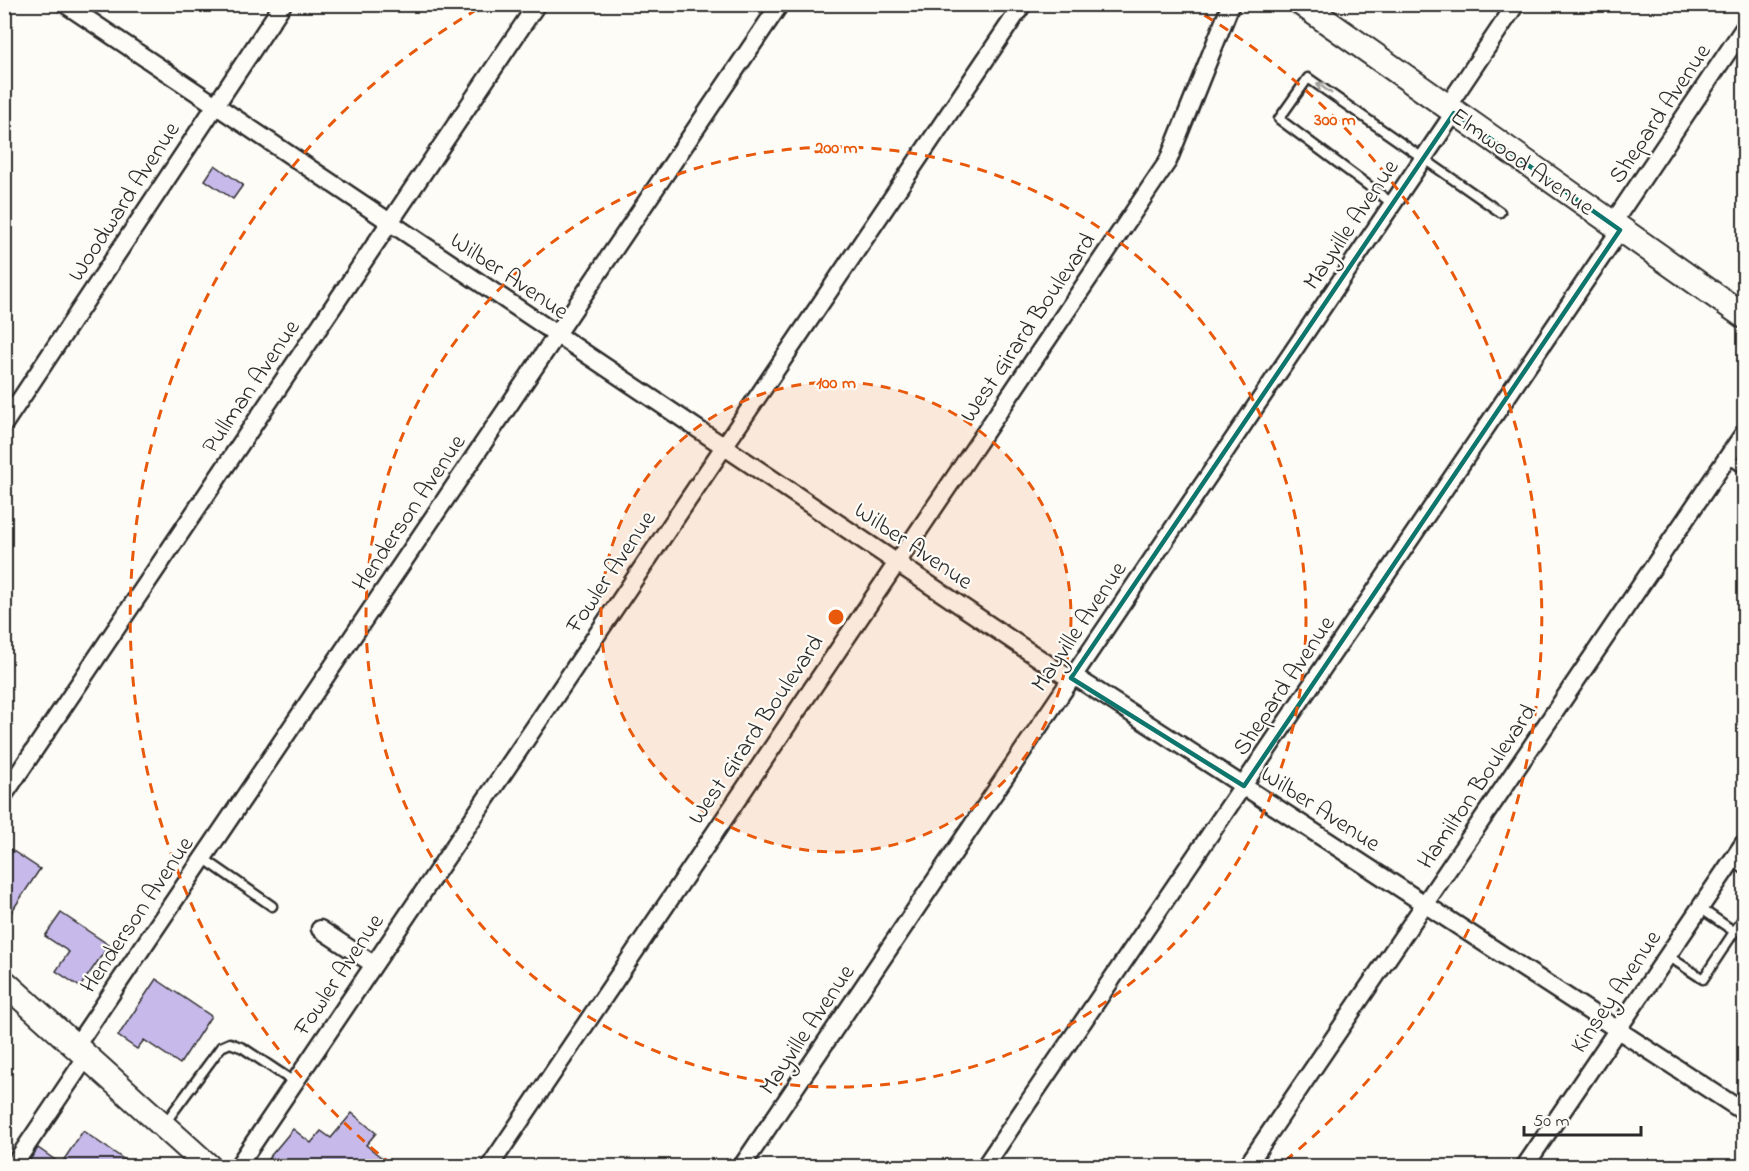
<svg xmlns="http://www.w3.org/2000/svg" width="1749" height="1171" font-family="'Indie Flower',sans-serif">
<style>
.building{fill:#c7baeb;stroke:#2b2b2b;stroke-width:1.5}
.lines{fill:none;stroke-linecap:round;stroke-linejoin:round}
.lane-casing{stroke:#2b2b2b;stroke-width:13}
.street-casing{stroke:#2b2b2b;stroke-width:21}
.secondary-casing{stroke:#2b2b2b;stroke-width:28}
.lane{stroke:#fdfcf7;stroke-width:8}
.street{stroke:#fdfcf7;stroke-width:16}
.secondary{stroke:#fdfcf7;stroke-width:24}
.oneway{stroke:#9e9e9b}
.marked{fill:none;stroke:#0f766e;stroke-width:4.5;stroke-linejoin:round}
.ring{fill:none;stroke:#e8590c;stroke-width:3;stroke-dasharray:10 8}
.labels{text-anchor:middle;stroke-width:4.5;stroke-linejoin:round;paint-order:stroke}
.street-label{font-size:24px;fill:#2b2b2b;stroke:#fdfcf7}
.centre{fill:#e8590c;stroke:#fdfcf7;stroke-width:3}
.ring-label{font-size:18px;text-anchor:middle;font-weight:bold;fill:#e8590c;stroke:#fdfcf7;stroke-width:4.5;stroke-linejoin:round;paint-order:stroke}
</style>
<rect width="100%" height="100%" fill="#fdfcf7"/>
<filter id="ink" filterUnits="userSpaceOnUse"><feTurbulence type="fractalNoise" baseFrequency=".0167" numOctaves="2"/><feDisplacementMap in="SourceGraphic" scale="12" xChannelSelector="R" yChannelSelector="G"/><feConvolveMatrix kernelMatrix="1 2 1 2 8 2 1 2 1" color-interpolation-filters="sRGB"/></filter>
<g filter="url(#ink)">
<!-- building -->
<path class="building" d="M215,165L243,185L233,199L205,180Z
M10,849L40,869L4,923V858Z
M61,913L109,945L80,987L56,971L69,952L45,936Z
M156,979L211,1016L180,1064L144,1040L137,1049L118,1036Z
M352,1113L376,1133L366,1145L393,1167H277L268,1159L293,1129L311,1143L321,1131L331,1138Z
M83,1131L135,1167H25L38,1148L61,1164Z"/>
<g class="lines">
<defs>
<path id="lane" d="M1393,204L1279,119L1308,78L1500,212
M1728,458L1744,469
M203,858L272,906
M1732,860L1744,869
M1700,908L1735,932
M1668,956L1703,979L1744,917
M165,1123L221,1047L230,1043L243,1048L294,1082"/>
<path id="street" d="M65,4L1064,675L1080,680L1165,735L1744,1112
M1447,107L1516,4
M1612,224L1744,28
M4,424L283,4
M4,795L537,4
M320,929L373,964
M76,1046L780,4
M13,1166L87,1056
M238,1166L1023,4
M490,1166L1168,161L1231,4
M742,1166L1454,113
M985,1166L1620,230
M1247,1166L1744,433
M1525,1166L1744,843"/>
<path id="secondary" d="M1302,4L1744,316
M4,982L208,1166"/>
</defs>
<!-- lane casing -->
<use href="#lane" class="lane-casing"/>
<!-- street casing -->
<use href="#street" class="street-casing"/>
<!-- secondary casing -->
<use href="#secondary" class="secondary-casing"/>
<!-- lane -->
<use href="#lane" class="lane"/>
<!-- street -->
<use href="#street" class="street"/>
<!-- secondary -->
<use href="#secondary" class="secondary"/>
</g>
<!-- one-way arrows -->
<defs><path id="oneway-shaft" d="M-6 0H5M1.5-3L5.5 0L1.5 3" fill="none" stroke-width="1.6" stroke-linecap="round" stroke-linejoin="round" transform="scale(1.5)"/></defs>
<use class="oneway" href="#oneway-shaft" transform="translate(1324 88) rotate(-145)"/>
</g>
<!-- marked area -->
<path class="marked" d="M1454,113L1620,230L1244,786L1071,678Z"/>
<!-- distance rings -->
<circle cx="836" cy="617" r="235" fill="#e8590c" fill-opacity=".12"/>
<g class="ring">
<circle cx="836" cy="617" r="235"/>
<circle cx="836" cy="617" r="470"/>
<path d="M392 1165A705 705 0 0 1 483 6M1189 6A705 705 0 0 1 1280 1165"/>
</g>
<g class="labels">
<!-- street labels -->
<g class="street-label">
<text transform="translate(1659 113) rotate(-56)" y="8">Shepard Avenue</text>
<text transform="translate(1523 161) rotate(35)" y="8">Elmwood Avenue</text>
<text transform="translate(123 201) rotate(-57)" y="8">Woodward Avenue</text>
<text transform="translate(1350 224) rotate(-56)" y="8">Mayville Avenue</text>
<text transform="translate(510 275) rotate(34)" y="8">Wilber Avenue</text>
<text transform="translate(1027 327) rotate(-56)" y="8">West Girard Boulevard</text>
<text transform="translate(250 386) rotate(-56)" y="8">Pullman Avenue</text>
<text transform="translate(408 512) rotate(-56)" y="8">Henderson Avenue</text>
<text transform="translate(914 545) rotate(34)" y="8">Wilber Avenue</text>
<text transform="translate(610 571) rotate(-56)" y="8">Fowler Avenue</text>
<text transform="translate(1078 626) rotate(-56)" y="8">Mayville Avenue</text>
<text transform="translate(1283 685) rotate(-56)" y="8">Shepard Avenue</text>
<text transform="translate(755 729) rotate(-56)" y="8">West Girard Boulevard</text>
<text transform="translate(1476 786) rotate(-56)" y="8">Hamilton Boulevard</text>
<text transform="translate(1321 808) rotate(33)" y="8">Wilber Avenue</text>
<text transform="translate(136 914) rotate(-56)" y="8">Henderson Avenue</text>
<text transform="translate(338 974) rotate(-56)" y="8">Fowler Avenue</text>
<text transform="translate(1615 991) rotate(-56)" y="8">Kinsey Avenue</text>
<text transform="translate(806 1029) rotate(-56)" y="8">Mayville Avenue</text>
</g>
</g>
<circle cx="836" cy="617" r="9" class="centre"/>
<g class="ring-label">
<text x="1335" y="125">300 m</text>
<text x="836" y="153">200 m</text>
<text x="836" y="388">100 m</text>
</g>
<!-- margin -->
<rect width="1749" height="1171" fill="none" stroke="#fdfcf7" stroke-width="24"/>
<rect x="12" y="12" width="1725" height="1147" fill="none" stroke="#2b2b2b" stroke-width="2" filter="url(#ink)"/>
<!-- scale -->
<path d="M1524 1126v9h117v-9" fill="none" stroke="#2b2b2b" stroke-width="3"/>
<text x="1533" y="1126" font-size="18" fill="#2b2b2b" stroke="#fdfcf7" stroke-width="4.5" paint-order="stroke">50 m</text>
</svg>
